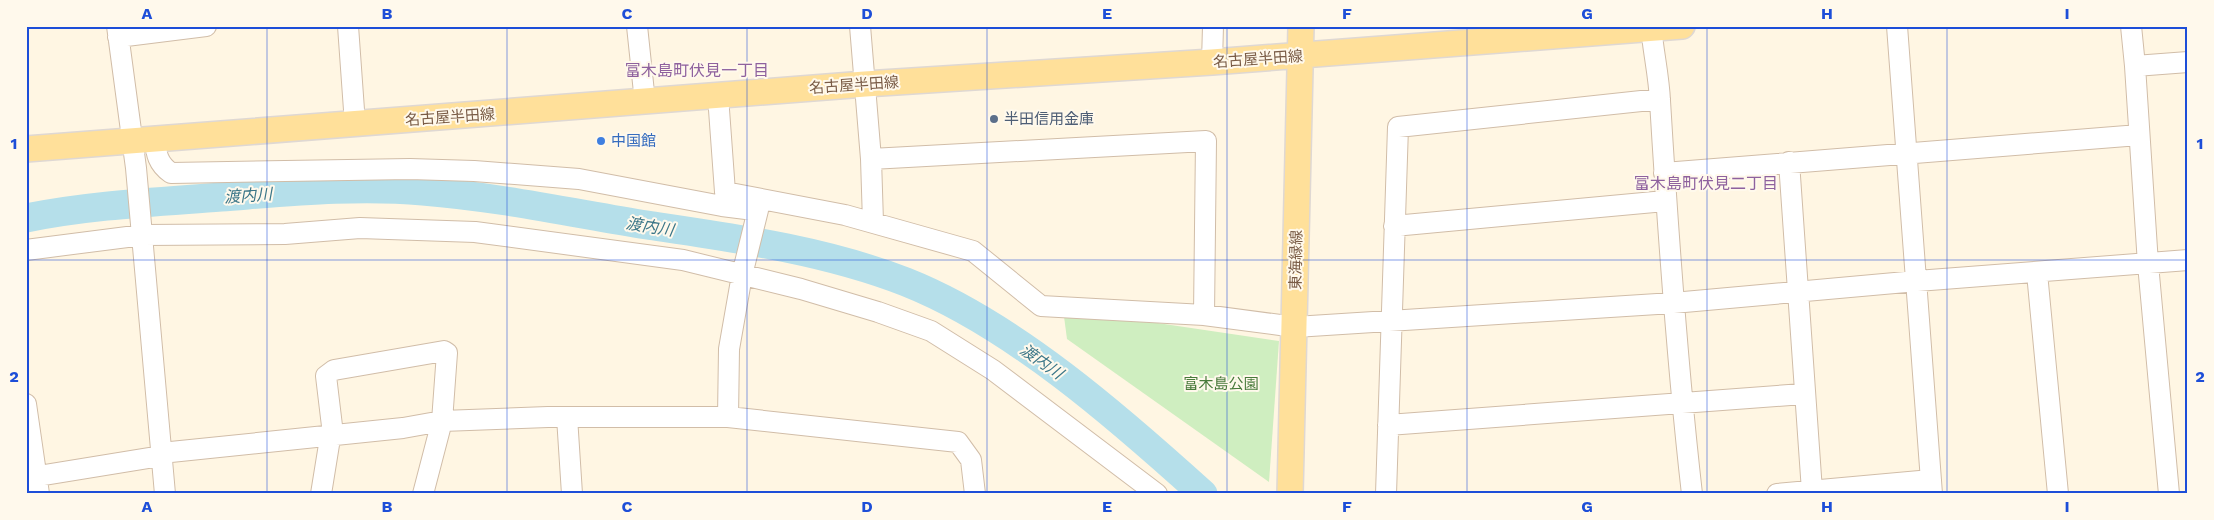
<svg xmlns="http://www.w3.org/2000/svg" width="2214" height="520" font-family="'Work Sans','Noto Sans JP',sans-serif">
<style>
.green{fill:#cfeec0}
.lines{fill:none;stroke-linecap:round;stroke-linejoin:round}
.river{stroke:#b5dfea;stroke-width:29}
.minor-casing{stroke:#d1bda8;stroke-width:22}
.major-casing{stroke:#dfd8d3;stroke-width:28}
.minor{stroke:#fff;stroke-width:20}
.major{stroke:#ffe09a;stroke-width:25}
.grid{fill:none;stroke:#1d4ed8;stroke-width:1;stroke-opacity:0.55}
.service-dot{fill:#5c6f8a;stroke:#fff9ec;stroke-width:2}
.shop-dot{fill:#3f7fe0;stroke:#fff9ec;stroke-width:2}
.labels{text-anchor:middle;stroke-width:4;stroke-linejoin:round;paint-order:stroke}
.street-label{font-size:15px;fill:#7a5c46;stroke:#fff9ec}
.service-label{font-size:15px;fill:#4e5e75;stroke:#fff9ec;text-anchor:start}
.shop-label{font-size:15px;fill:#366cbe;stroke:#fff9ec;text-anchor:start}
.park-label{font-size:15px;fill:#487a3a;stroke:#fff9ec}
.neighbourhood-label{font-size:16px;fill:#8e619e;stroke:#fff9ec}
.water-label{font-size:16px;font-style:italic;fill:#3b7688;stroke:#fff9ec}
.neatline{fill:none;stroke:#1d4ed8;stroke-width:2}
.grid-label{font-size:16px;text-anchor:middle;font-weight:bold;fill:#1d4ed8}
</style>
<rect width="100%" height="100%" fill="#fff6e3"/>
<!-- green -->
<path class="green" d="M1063,309L1279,341L1269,482L1067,339Z"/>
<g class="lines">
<!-- river -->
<path class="river" d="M26,218C90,205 156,202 221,197C288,192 355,185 423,191C498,197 573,213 647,225C734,238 824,250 906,282C1012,324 1119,418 1203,494"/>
<defs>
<path id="minor" d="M117,26L136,168L165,494
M348,26L355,124
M637,26L645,102
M860,26L871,159L873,222
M1651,26C1653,51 1659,76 1660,101C1668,233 1677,363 1692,494
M1897,26L1932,494
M2131,26L2135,66L2148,264L2169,494
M118,37L206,26
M1212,62L1213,26
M2135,66L2188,62
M718,96L725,192L845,215L973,251L1041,306L1204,315L1295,327L1673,303L1917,281L2188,260
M155,139C156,154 158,164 171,173L410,169L474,171L579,179L722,206L754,210
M871,159L1206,141L1204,315
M1789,162L1812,491
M1664,173L2139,135
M1394,226L1665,201
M26,250L143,235L285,234L360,228L475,232L683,260L801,289L878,312L931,331L993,370L1157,494
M2037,273L2058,494
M26,404L39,494
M567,417L572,494
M728,417L729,349L742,275L758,210
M1388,425L1803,394
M161,453L403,428L442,421L548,417H728L958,442L971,460L975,494
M26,478L161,456
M321,494L332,426L326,376L334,370L444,351L447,353L442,421L423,494
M1386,494L1398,127L1660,99
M1777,494L1931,480"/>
<path id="major" d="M26,149L865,84L1212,62L1682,26
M1290,494L1301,26"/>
</defs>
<!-- minor casing -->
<use href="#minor" class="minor-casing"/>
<!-- major casing -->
<use href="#major" class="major-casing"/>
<!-- minor -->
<use href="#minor" class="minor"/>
<!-- major -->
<use href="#major" class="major"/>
</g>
<!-- grid -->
<path class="grid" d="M267,26V494M507,26V494M747,26V494M987,26V494M1227,26V494M1467,26V494M1707,26V494M1947,26V494M26,260H2188"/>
<!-- markers -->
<circle class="service-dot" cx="994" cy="119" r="5"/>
<circle class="shop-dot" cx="601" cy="141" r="5"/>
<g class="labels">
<!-- street labels -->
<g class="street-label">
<text transform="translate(1258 59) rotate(-4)" y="5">名古屋半田線</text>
<text transform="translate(854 85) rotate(-4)" y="5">名古屋半田線</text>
<text transform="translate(450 117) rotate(-4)" y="5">名古屋半田線</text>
<text transform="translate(1296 260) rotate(-89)" y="5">東海緑線</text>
</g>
<!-- service labels -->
<g class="service-label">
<text x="1004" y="124">半田信用金庫</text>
</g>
<!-- shop labels -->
<g class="shop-label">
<text x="611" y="146">中国館</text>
</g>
<!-- park labels -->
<g class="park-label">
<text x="1221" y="389">富木島公園</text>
</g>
<!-- neighbourhood labels -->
<g class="neighbourhood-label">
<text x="697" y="76">富木島町伏見一丁目</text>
<text x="1706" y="189">富木島町伏見二丁目</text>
</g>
<!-- water labels -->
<g class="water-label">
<text transform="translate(248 195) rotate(-4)" y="6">渡内川</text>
<text transform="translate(650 226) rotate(9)" y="6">渡内川</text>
<text transform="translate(1042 361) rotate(35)" y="6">渡内川</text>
</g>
</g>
<!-- border -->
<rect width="2214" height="520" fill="none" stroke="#fff9ec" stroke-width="55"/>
<rect x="28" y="28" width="2158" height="464" class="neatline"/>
<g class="grid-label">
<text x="147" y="19">A</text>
<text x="387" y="19">B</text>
<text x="627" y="19">C</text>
<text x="867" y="19">D</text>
<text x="1107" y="19">E</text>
<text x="1347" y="19">F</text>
<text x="1587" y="19">G</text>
<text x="1827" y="19">H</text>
<text x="2067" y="19">I</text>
<text x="14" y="149">1</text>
<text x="2200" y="149">1</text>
<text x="14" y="382">2</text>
<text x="2200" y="382">2</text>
<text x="147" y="512">A</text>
<text x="387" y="512">B</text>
<text x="627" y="512">C</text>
<text x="867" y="512">D</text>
<text x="1107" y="512">E</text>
<text x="1347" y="512">F</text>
<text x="1587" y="512">G</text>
<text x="1827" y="512">H</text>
<text x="2067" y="512">I</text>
</g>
</svg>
